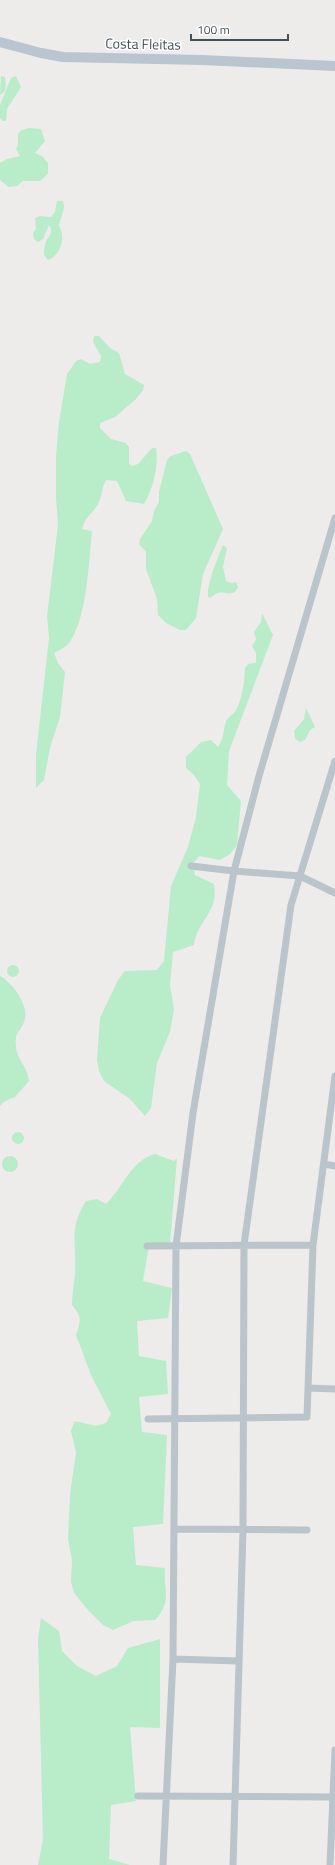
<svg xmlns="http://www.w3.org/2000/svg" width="335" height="1865" font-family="'Titillium Web',sans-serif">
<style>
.green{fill:#b9ecc9}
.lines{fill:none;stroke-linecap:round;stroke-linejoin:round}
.street{stroke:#b9c4cb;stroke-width:7}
.secondary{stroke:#b9c5cf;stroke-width:10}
.labels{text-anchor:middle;stroke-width:3;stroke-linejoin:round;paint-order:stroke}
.street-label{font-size:14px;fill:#445058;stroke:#fff}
</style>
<rect width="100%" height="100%" fill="#eeebeb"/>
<!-- green -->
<path class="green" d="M1,76L5,77C6,84 7,92 0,95Z
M16,76L21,87L7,109L6,121H3L0,118V105L11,78Z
M29,128L41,129L45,141L35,153L42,156L48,163V174L40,181H23L17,186L9,187L0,180V163L7,159L20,156L16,149L18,144V134L22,130Z
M57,201H63C66,211 60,216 59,226C66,237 61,255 48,260L44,255C44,252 44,249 45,245C46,237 55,234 49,225L43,239L38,242L34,239L33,233L36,229L35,218L40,216L51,217L55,212Z
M94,336H99L110,348L119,353L125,374L144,385L143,390L136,399L115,417L100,423V428L111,439L126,443L129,447V464L133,466L138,464L152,448H156C159,466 153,489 144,504L126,501L117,481L106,480C102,487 102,495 99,502C94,513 85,516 82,529L92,531C89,561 87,615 71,640C67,647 60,650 54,653L58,663L65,672L60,717L50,748L44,780L36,788V755L49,638L47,616L58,525L56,498V455L59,422L67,374L76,361L81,359L90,364L100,362L101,356L93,342Z
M186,451L190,454L223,529L203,574L196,618L186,630H180L166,623L158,615L157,599L146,569V552L139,544L140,539L152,521L154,511L159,502V492L167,460L171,456Z
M223,545L227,548L223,567L226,581L231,583L236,582L238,587C234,598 225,591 218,593C214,594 213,597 209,598C204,590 219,555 223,545Z
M262,613L273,635L229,751L227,785L241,801L237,845L230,854L220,860L199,856L193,864L195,875L214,884C219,913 197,920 194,945L173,952L170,985L174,1009L170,1032L157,1063L151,1108L145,1116L130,1099L104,1081L99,1071L97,1060L100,1018L118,980L125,971L157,970L164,961L171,886L188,847L196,817L200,784L194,775L186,768V757L201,742L211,740L218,747C224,738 223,731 226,721C228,717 234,714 236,710C242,701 245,678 245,668L248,664L256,663V653L252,646L256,639L254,632L261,622Z
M306,708L315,727L310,730L305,740L300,742L295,739L294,731L304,719Z
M7 971a6 6 0 1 1 12 0a6 6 0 1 1-12 0Z
M0,976C12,982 31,1007 24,1022C20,1033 14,1031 16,1047C17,1060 27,1065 29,1081L15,1097L5,1101L0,1106Z
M12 1138a6 6 0 1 1 12 0a6 6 0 1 1-12 0Z
M155,1154L174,1161L177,1158L170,1244L149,1246L143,1281L172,1288L168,1318L137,1321L139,1356L166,1361L168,1394L139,1397L142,1432L167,1435L163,1524L133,1527L136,1565L165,1568C163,1591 173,1600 155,1620L133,1621L113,1630L103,1625L88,1610L74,1593L71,1582L72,1560L68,1539L70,1494L76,1453L71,1431L75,1421L96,1426L106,1423L111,1414L91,1375L76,1335C81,1321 82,1317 72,1305C72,1294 74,1285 75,1274C77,1245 68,1228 86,1201L97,1199L106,1204C123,1188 130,1161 155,1154Z
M2 1164a8 8 0 1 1 16 0a8 8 0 1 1-16 0Z
M41,1618L59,1631L62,1651L77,1666L96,1676L117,1666L128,1648L160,1639V1728L130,1727L136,1801L111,1805L109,1859L130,1865H38L43,1840L38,1639Z"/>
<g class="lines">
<!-- street -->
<path class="street" d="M191,866L234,871L300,876L335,893
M324,1164L335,1166
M147,1246L313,1245
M308,1388L335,1389
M148,1419L307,1417L313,1245L335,1076
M174,1529L307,1530
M173,1659L238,1661
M138,1796L332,1797
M163,1865L173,1659L176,1246L193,1113L234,871L259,776L335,518
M233,1865L243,1530L244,1245L291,905L335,761
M330,1865L335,1750"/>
<!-- secondary -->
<path class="secondary" d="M0,42L41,53L63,57L202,60L335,66"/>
</g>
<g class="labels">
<!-- street labels -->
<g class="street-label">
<text transform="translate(143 44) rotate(1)" y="5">Costa Fleitas</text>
</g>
</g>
<!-- scale -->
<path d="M191 34v6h97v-6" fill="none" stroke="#445058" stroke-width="2"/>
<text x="197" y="34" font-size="12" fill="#445058" stroke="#ffffff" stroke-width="3" paint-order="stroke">100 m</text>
</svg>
